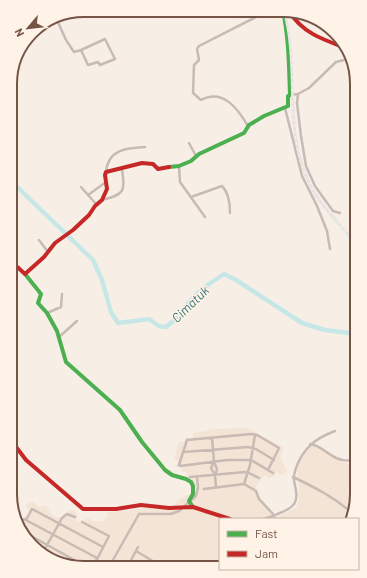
<svg xmlns="http://www.w3.org/2000/svg" width="367" height="578" font-family="Barlow,sans-serif">
<style>
.residential{fill:#f3e4d5}
.lines{fill:none;stroke-linecap:round;stroke-linejoin:round}
.river{stroke:#c7e7e7;stroke-width:4.5}
.street{stroke:#c8bab4;stroke-width:2.5}
.fast{stroke:#4caf50;stroke-width:4}
.jam{stroke:#c62828;stroke-width:4}
.rail-casing{stroke:#e3e1e3;stroke-width:2.5}
.rail{stroke:#fff3e7;stroke-width:1;stroke-dasharray:3;stroke-linecap:butt}
.labels{text-anchor:middle;stroke-width:3;stroke-linejoin:round;paint-order:stroke}
.water-label{font-size:13px;font-style:italic;fill:#39767c;stroke:#fff3e7}
.rim{fill:none;stroke:#755345;stroke-width:2}
</style>
<rect width="100%" height="100%" fill="#f7efe6"/>
<!-- residential -->
<path class="residential" d="M248,428L284,448L280,456L286,469L288,471L280,475L276,472L275,476L269,478L265,475L256,486L259,496L276,517L296,508L299,500V485L297,472L299,461L306,450L313,442L351,466L357,471V499L349,519H220V564L74,567L39,553L16,522L12,507L20,520L26,516L29,511L25,505L33,501L39,507L46,505L51,514L55,517H62L71,510H74L78,516L75,519L78,522L89,518L92,521H104L108,516L107,512L122,511L145,508L172,509L178,500L195,491L187,479L186,472H182L181,467H176L178,460L174,459L179,442H184L185,438L193,437V433L216,429Z"/>
<g class="lines">
<!-- river -->
<path class="river" d="M10,180L93,260L102,280L111,312L118,323L149,319L159,326L166,327L177,318L189,302L198,293L209,284L224,274L236,280L302,323L325,330L357,334"/>
<!-- street -->
<path class="street" d="M57,20L66,40L74,52L81,50L88,65L98,62L100,65L115,59L105,39L81,50
M298,94L297,103L301,136L306,166L315,186L325,200L333,211L340,213
M290,95L298,94L309,88L336,62L344,60L351,55
M285,108L302,176L317,206L327,231L330,249
M248,126C238,109 223,88 201,100L193,93L194,65L199,60L197,49L199,46L258,16L260,11
M189,143L196,156
M179,166L180,182L205,217
M106,172C108,149 127,148 145,147
M81,187L96,204
M88,195L106,182
M191,197L222,186C228,192 230,204 230,213
M102,200C125,194 125,192 122,169
M39,240L48,252
M47,313L61,307L62,294
M59,337L77,321
M212,438L214,462L217,469L216,473L215,475L216,487
M310,444C319,445 324,451 331,455C339,461 347,461 357,460
M184,452L248,447L256,449L274,460
M214,462L211,468L215,475
M268,470L279,448L257,435L251,434L187,440L179,465L180,466L227,460H251L273,473
M190,477L245,472L249,473L259,478
M293,477C314,487 334,497 352,513
M244,484L250,465L255,435
M204,489L244,484L256,491L259,499L274,515L275,519
M24,519L97,558
M264,519C272,516 290,511 294,504C299,496 295,488 294,480C293,476 295,472 296,468C303,448 316,438 335,431
M26,520L32,509L103,547
M82,522L109,536
M22,531L87,567
M136,551L161,566
M42,554L62,518L67,514L75,517
M96,560L109,567
M130,562L137,566
M95,563L101,567
M128,566L138,547
M93,567L109,536
M109,567L139,514H171L179,511L196,496L198,488L197,476"/>
<!-- fast -->
<path class="fast" d="M169,167L179,166L191,161L199,154L244,133L249,125L264,116L288,106V96L290,95C289,67 289,39 283,11
M25,274L41,294L38,303L47,313L57,331L66,362L120,410L142,442L165,470L172,475L186,479L191,482L193,486V494L189,501L193,507"/>
<!-- jam -->
<path class="jam" d="M289,11C302,33 324,40 346,48
M10,263L14,264L25,274L44,257L55,243L73,230L89,215L95,206L102,200L107,189L105,175L106,172L142,163L153,164L158,169L169,167
M10,439L26,460L83,509H116L141,505L169,508L193,507L230,519"/>
<defs>
<path id="rail" d="M284,11C300,69 282,130 310,185C322,208 341,225 357,245"/>
</defs>
<!-- rail casing -->
<use href="#rail" class="rail-casing"/>
<!-- rail -->
<use href="#rail" class="rail"/>
</g>
<g class="labels">
<!-- water labels -->
<g class="water-label">
<text transform="translate(190 304) rotate(-44)" y="5">Cimatuk</text>
</g>
</g>
<!-- crop -->
<path d="M0 0H367V578H0ZM84 17H283A67 67 0 0 1 350 84V494A67 67 0 0 1 283 561H84A67 67 0 0 1 17 494V84A67 67 0 0 1 84 17Z" fill="#fff3e7" fill-rule="evenodd"/>
<path class="rim" d="M84 17H283A67 67 0 0 1 350 84V494A67 67 0 0 1 283 561H84A67 67 0 0 1 17 494V84A67 67 0 0 1 84 17Z"/>
<!-- legend -->
<rect x="219" y="518" width="140" height="52" fill="#fff3e7" stroke="#c8b3a6"/>
<rect x="227" y="531" width="20" height="6" fill="#4caf50" stroke="#c8b3a6"/>
<text x="255" y="538" font-size="12" fill="#755345">Fast</text>
<rect x="227" y="551" width="20" height="6" fill="#c62828" stroke="#c8b3a6"/>
<text x="255" y="558" font-size="12" fill="#755345">Jam</text>
<!-- north arrow -->
<g transform="translate(28 28) rotate(242)" stroke="#fff3e7" stroke-width="3" paint-order="stroke">
<path d="M0-3L7 15L0 10L-7 15Z" fill="#755345"/>
<text y="-6" font-size="11" font-weight="bold" text-anchor="middle" fill="#755345">N</text>
</g>
</svg>
